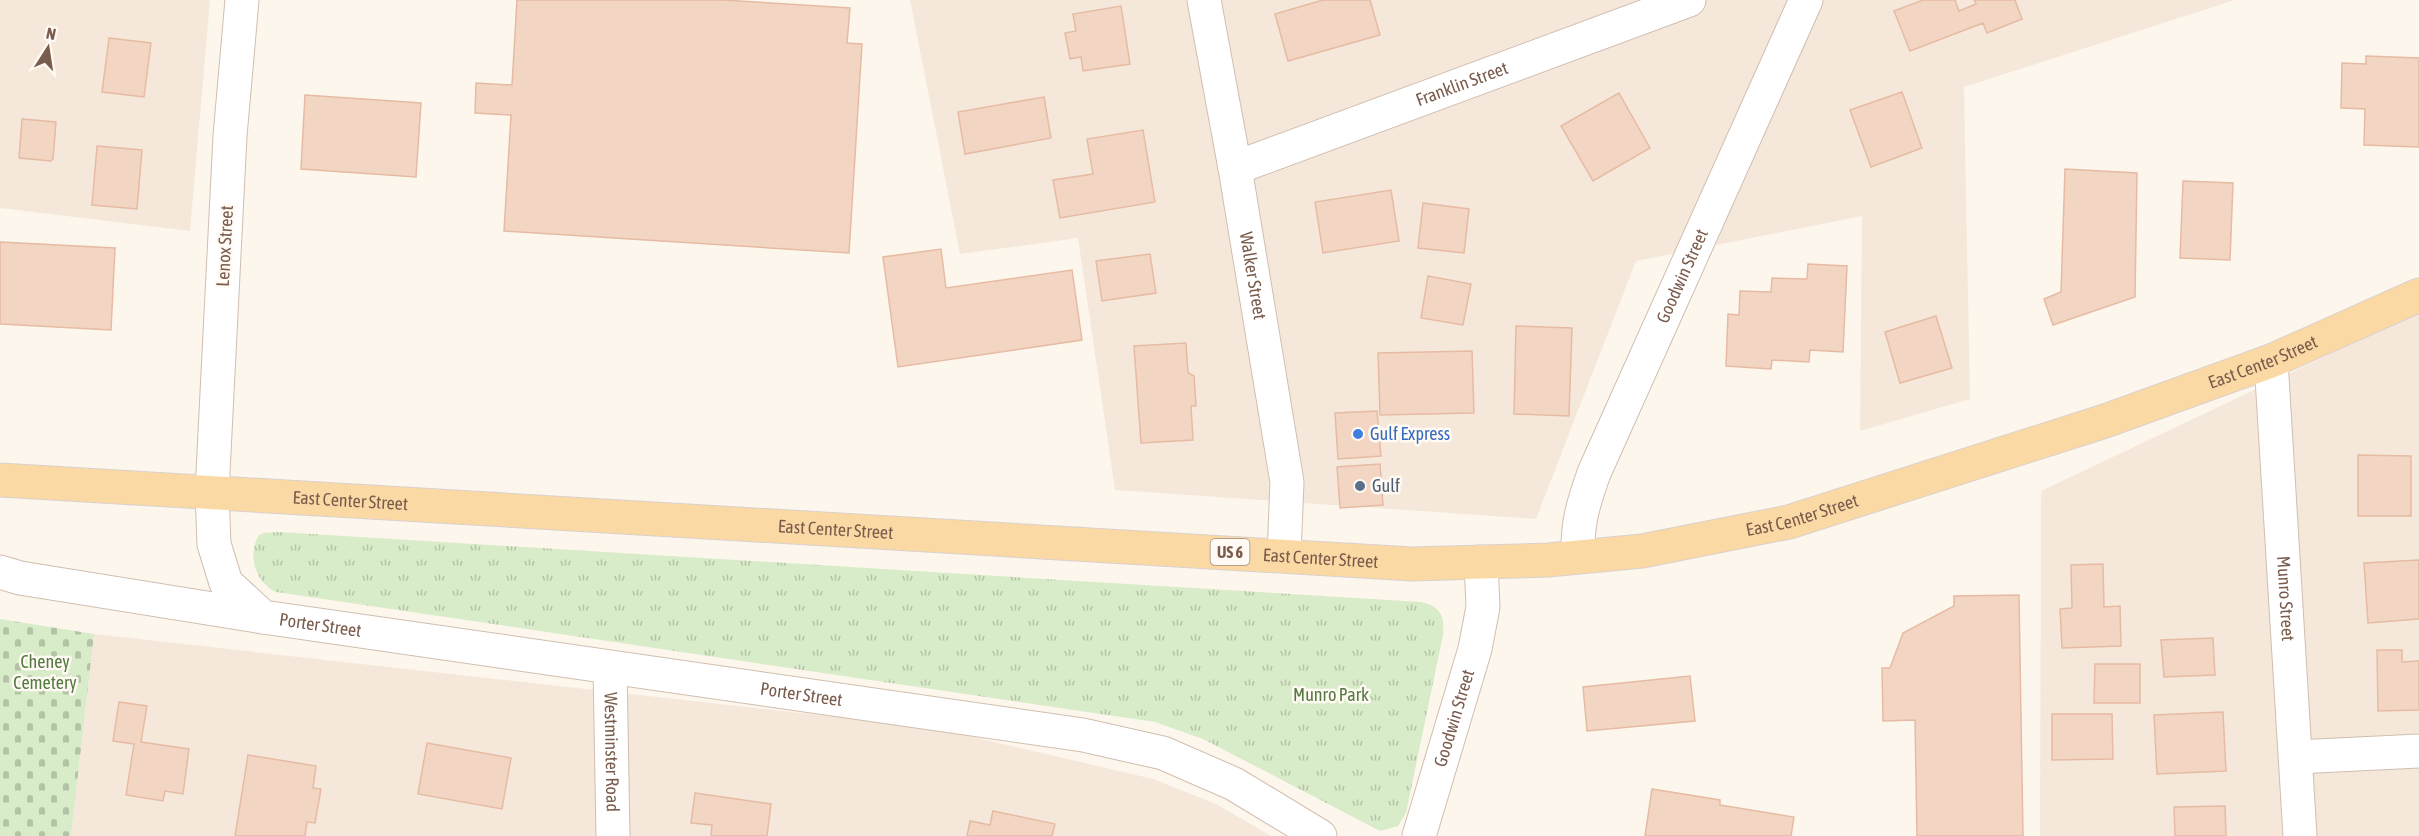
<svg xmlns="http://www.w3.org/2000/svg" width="2419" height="836" font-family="'Asap Condensed',sans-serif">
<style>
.residential{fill:#f5e8da}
.cemetery{fill:url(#cemetery-stones)}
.park{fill:url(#park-tufts)}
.building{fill:#f3d5c3;stroke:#e6bba3;stroke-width:1.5}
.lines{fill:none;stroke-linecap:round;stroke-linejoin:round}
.minor-casing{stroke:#d1beb0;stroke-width:35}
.major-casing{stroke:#dad1cd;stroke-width:35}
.minor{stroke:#fff;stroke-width:33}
.major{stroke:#fbd9a5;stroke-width:33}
.shop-dot{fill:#3f7fe0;stroke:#fffaf3;stroke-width:2}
.service-dot{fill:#5c6f8a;stroke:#fffaf3;stroke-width:2}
.labels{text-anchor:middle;stroke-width:5;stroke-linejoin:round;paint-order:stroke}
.shield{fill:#fffaf3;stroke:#a28b7f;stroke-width:1.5}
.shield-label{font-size:16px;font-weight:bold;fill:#7a5c4d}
.street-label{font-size:18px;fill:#7a5c4d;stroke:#fffaf3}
.shop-label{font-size:18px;fill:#366cbe;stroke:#fffaf3;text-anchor:start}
.service-label{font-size:18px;fill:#4e5e75;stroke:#fffaf3;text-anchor:start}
.park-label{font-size:18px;fill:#537a41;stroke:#fffaf3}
</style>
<defs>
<pattern id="cemetery-stones" width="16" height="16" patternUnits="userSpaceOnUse" patternTransform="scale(1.5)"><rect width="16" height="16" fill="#d8ecc9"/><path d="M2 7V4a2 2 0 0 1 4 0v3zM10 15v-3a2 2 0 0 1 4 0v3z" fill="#b4c2a5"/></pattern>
<pattern id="park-tufts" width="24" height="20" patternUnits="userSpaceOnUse" patternTransform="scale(1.5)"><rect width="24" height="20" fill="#d8ecc9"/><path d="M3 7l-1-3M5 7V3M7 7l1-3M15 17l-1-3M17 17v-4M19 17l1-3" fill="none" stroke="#b4c2a5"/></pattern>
</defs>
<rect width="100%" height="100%" fill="#fdf6ec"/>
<!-- residential -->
<path class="residential" d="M0,0H210L190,231L0,208Z
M910,0H2235L1964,87L1970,399L1860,431L1862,216L1636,261L1536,519L1115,490L1078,238L960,254Z
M2419,312V836H2040L2041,491Z
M94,634L935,728L1153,779L1216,804L1271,836H71Z"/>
<!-- cemetery -->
<path class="cemetery" d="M0,619L94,634L71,836H0Z"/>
<!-- park -->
<path class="park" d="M279,532L1421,602C1441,606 1445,617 1443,635L1406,813L1398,826L1380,831L1203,739L1155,722L276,592C255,583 247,554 259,535L264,533Z"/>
<!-- building -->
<path class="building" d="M517,0H723L850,8L847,43L862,44L849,253L504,231L511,115L475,113L476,83L512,85Z
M1323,0H1370L1380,35L1288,61L1275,14Z
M1923,0H1955L1959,11L1976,4L1974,0H2015L2022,19L1987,33L1983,23L1910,51L1894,11Z
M1121,6L1130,64L1083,71L1081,57L1070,59L1065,33L1076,31L1073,14Z
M109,38L151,43L144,97L102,92Z
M2366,56L2419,58V147L2364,145L2365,109L2341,108L2342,63L2366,64Z
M1902,92L1922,148L1871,167L1850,110Z
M1619,93L1650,148L1593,181L1561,126Z
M305,95L421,103L416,177L301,169Z
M1044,97L1051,138L965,154L958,112Z
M22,119L56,122L53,159L51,161L19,158Z
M1143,130L1155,202L1060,218L1053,180L1093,174L1087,139Z
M97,146L142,150L137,209L92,205Z
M2065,169L2137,173L2135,297L2053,325L2044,299L2061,292Z
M2183,181L2233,183L2230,260L2180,258Z
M1391,190L1399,241L1323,253L1315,202Z
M1423,203L1469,209L1464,253L1418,248Z
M0,242L115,248L111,330L0,324Z
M941,249L946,288L1072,270L1082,340L898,367L883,257Z
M1150,254L1156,293L1102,301L1096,261Z
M1808,264L1847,266L1843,352L1810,350L1809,362L1772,360L1771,369L1726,366L1728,314L1739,315L1740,291L1771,292L1772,278L1807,279Z
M1428,276L1471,284L1463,325L1421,318Z
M1936,316L1952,368L1900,383L1885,332Z
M1516,326L1572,328L1569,416L1514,414Z
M1186,343L1188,373L1194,376L1196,406H1191L1193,440L1141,443L1134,346Z
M1472,351L1474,413L1380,415L1378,353Z
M1377,411L1381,456L1338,459L1335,413Z
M2358,455L2411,456V516H2358Z
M1380,464L1383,505L1340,508L1337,467Z
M2419,560V619L2368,623L2364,563Z
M2103,564L2104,607L2120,606L2121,646L2062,648L2060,609L2072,608L2071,565Z
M2019,595L2023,836H1917L1915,720L1883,721L1882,668H1890L1903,633L1954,606V596Z
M2213,638L2215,675L2164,677L2161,640Z
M2377,650H2402V662L2419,661V710L2378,711Z
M2095,664H2140V703H2094Z
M1690,676L1695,721L1587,731L1583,687Z
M119,702L147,706L141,742L189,749L183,794L165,791L163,801L126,795L134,744L113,741Z
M2223,712L2226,771L2157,774L2154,715Z
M2052,714H2112L2113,759L2052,760Z
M427,743L511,758L502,809L418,794Z
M248,755L316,766L313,788L321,789L315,823L307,822L305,836H235Z
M1652,789L1720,800V805L1794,817L1791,836H1645Z
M695,793L771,804L767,836H711L712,825L691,823Z
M2225,806L2226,836H2175L2174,807Z
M993,811L1055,824L1052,836H967L970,821L990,825Z"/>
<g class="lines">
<defs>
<g id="minor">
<path id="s1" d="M242,0L230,136L212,492L214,544L226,583L263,617L1083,735L1163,753L1234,784L1320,836"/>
<path id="s2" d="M1204,0L1235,168L1287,482L1284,555"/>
<path id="s3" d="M1235,168L1689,0"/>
<path id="s4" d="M2271,361L2300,836"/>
<path id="s5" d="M1578,557C1577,523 1583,504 1594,473L1806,0"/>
<path d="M0,572L20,578L263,617"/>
<path id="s6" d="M610,668L613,836"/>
<path d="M2296,757L2419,751"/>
<path id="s7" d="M1419,836L1475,649L1483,607L1481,562"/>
</g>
<g id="major">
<path id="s8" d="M0,480L1412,564L1548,560L1642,551L1789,522L2105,421L2271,361L2419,295"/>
</g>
</defs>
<!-- minor casing -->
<use href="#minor" class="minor-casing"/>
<!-- major casing -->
<use href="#major" class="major-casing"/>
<!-- minor -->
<use href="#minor" class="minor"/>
<!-- major -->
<use href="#major" class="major"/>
</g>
<!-- markers -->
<circle class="shop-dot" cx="1358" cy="434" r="6"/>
<circle class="service-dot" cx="1360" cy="486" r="6"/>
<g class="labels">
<!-- shield labels -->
<rect class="shield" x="1210.5" y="539" width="39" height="26" rx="4.5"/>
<g class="shield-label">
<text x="1230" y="558">US 6</text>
</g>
<!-- street labels -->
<g class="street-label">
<text dy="6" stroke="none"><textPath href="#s3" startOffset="242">Franklin Street</textPath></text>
<text transform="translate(225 246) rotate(-87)" y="6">Lenox Street</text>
<text dy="6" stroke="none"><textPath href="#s5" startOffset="302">Goodwin Street</textPath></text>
<text dy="6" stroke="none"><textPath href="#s2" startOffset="280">Walker Street</textPath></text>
<text dy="6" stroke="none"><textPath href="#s8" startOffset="2295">East Center Street</textPath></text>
<text dy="6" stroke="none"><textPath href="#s8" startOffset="351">East Center Street</textPath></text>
<text dy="6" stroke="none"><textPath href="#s8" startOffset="1809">East Center Street</textPath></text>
<text dy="6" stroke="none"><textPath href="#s8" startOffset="837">East Center Street</textPath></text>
<text dy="6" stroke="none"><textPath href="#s8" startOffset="1323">East Center Street</textPath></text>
<text dy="6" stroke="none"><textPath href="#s4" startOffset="238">Munro Street</textPath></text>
<text dy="6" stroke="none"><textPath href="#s1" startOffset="694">Porter Street</textPath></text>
<text dy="6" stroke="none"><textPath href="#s1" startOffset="1180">Porter Street</textPath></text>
<text dy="6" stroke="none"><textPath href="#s7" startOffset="123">Goodwin Street</textPath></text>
<text dy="6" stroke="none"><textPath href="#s6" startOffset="84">Westminster Road</textPath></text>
</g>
<!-- shop labels -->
<g class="shop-label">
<text x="1370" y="440">Gulf Express</text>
</g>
<!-- service labels -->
<g class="service-label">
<text x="1372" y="492">Gulf</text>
</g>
<!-- park labels -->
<g class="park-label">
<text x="45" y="668">Cheney<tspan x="45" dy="21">Cemetery</tspan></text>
<text x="1331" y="701">Munro Park</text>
</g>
</g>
<!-- north arrow -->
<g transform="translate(48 48) rotate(12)" stroke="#fffaf3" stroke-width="4.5" paint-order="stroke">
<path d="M0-4.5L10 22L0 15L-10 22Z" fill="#7a5c4d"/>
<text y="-9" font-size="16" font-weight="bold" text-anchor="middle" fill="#7a5c4d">N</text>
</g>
</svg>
